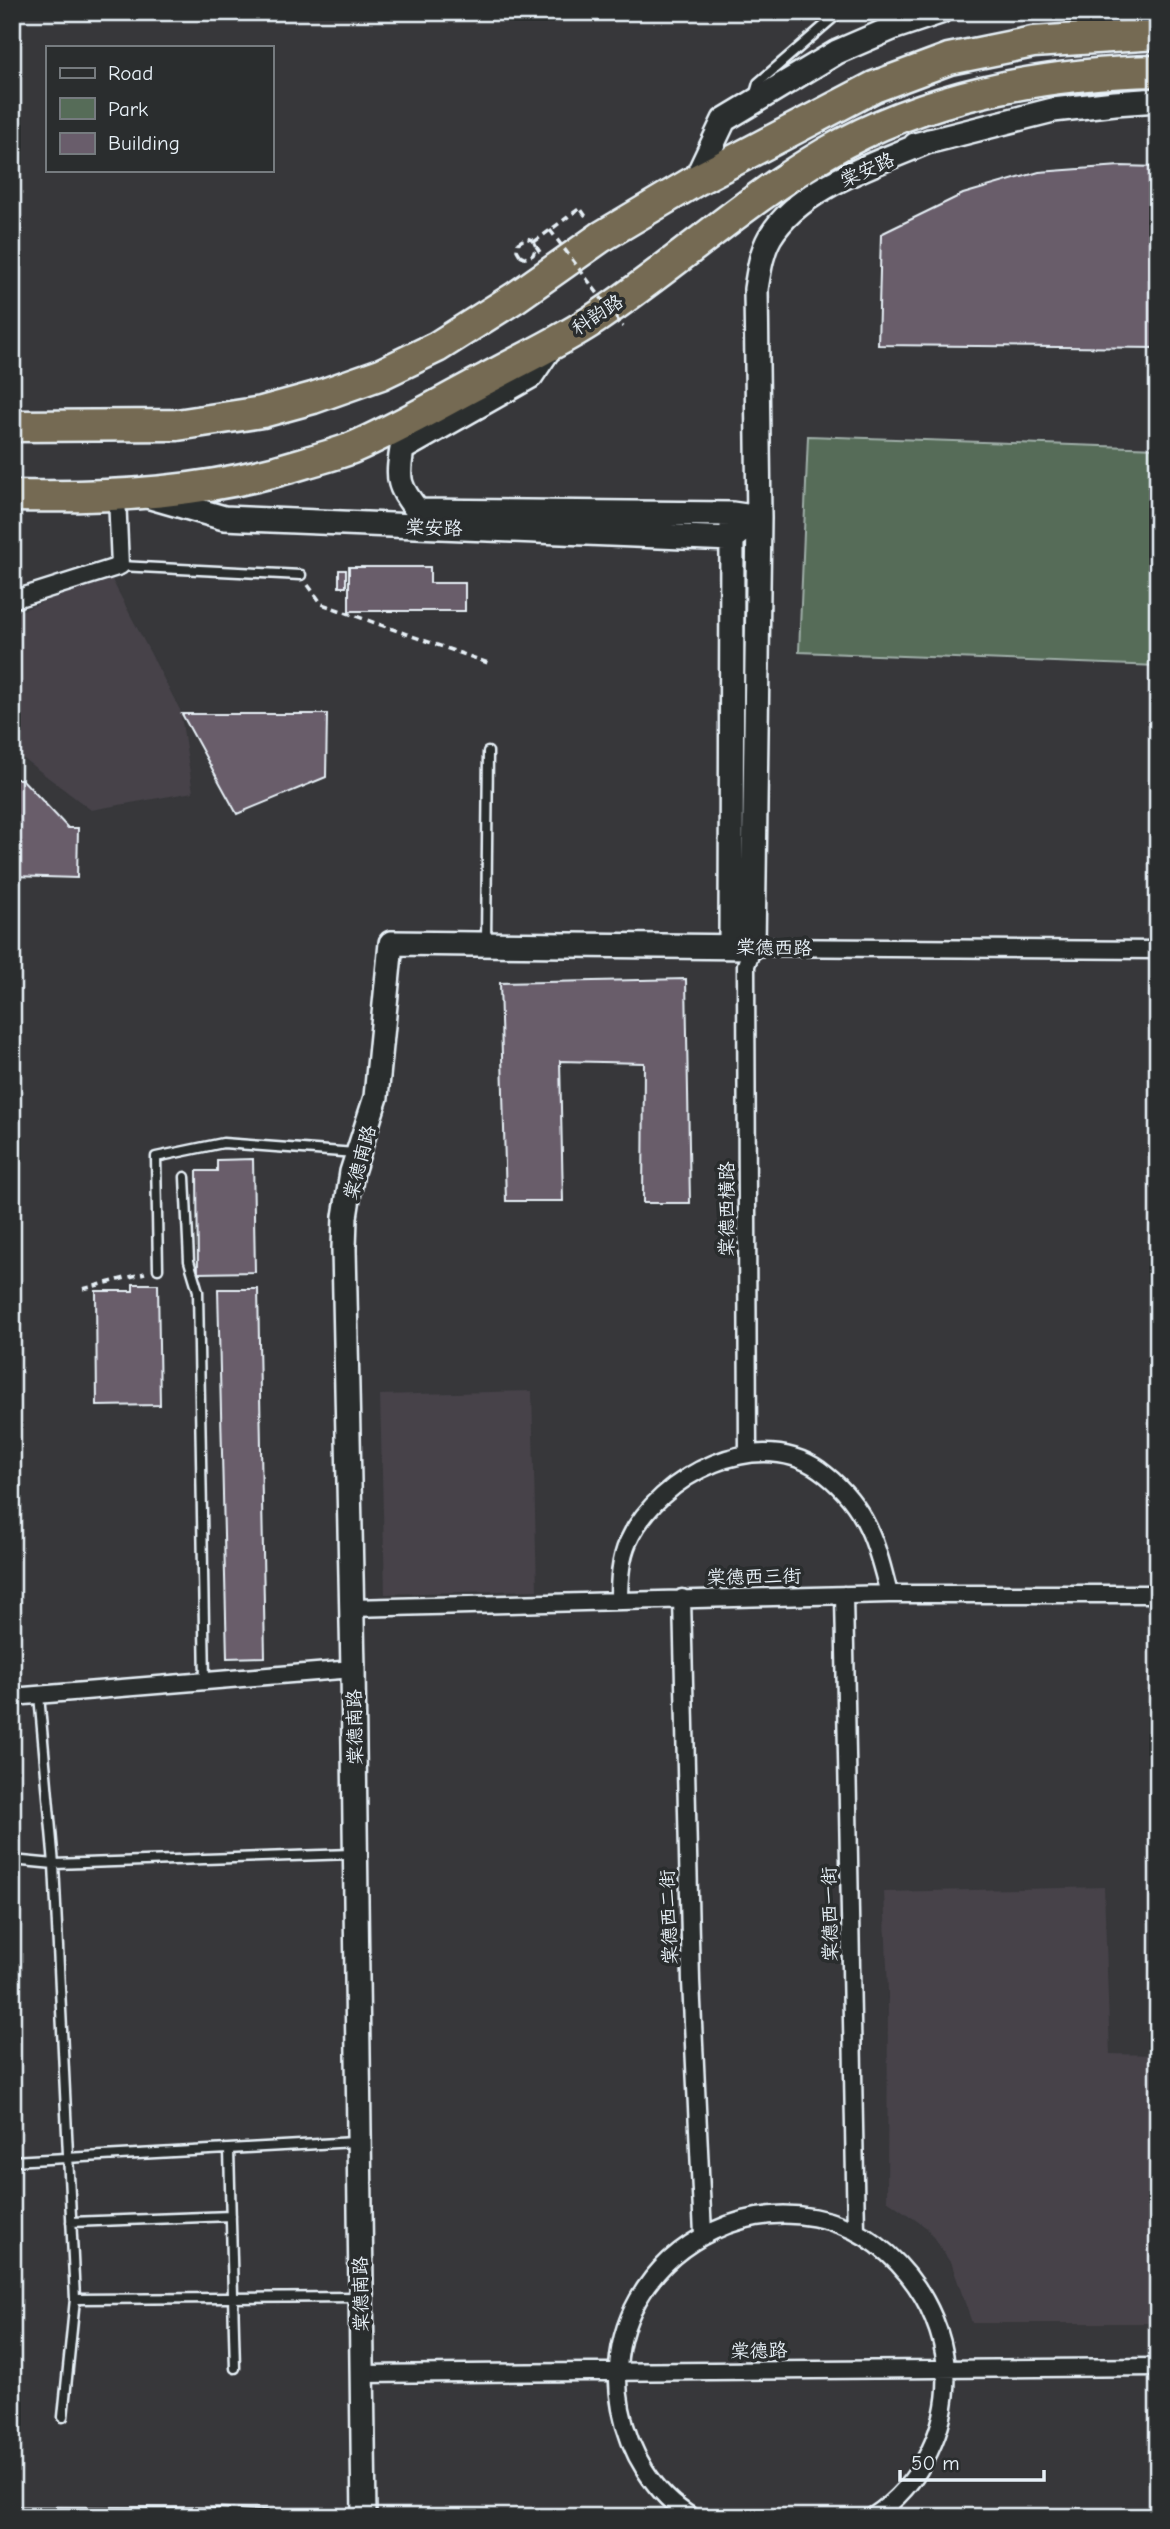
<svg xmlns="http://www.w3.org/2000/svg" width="1170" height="2529" font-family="'Comic Neue','LXGW WenKai TC',sans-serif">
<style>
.built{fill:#464249}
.green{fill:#566c58;stroke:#9faea8;stroke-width:2}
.building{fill:#695d6b;stroke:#e8f1f8;stroke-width:2}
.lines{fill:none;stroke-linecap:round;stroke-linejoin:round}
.lane-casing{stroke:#e8f1f8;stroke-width:13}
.street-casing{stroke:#e8f1f8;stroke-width:21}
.secondary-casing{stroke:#e8f1f8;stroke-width:28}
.highway-casing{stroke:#e8f1f8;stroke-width:35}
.path{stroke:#e8f1f8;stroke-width:3.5;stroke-dasharray:7 5;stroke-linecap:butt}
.lane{stroke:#2a2d2e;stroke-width:8}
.street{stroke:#2a2d2e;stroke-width:16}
.secondary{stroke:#2a2d2e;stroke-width:23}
.highway{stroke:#746b52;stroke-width:30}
.path-bridge{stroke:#e8f1f8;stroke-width:3.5;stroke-dasharray:7 5;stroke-linecap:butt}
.labels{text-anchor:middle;stroke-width:7;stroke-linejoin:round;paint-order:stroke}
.street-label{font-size:19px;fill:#e8f1f8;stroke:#2a2d2e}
</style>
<rect width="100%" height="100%" fill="#37373a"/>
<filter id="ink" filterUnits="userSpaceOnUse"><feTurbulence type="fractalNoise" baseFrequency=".0143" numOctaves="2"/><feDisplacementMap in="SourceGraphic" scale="14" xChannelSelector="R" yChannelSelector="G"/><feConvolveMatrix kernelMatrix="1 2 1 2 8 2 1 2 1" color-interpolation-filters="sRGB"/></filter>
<g filter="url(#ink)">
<!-- built -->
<path class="built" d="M110,576L180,710L193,792L91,810L12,750V614Z
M532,1391L537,1590L385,1594L380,1395Z
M1104,1887L1110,2054L1158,2055V2323H972L952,2265L927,2228L887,2200L888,1991L884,1892Z"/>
<!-- green -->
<path class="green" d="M808,436L1158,448V666L799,652Z"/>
<!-- building -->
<path class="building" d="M1120,166L1158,167V348L878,345L881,234L963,194L1039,172Z
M349,567H430V583H465V611H349Z
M339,570H346V587H339Z
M182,714H327L326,777L237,814Z
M12,779H22L68,828H78L77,878L12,876Z
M686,979L690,1203H643L644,1063L560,1061L563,1201H506L500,983Z
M253,1159L255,1272L198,1273L197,1171H217V1160Z
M133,1284H158L160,1405L97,1406L96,1291H133Z
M218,1289H258L265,1657L227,1658Z"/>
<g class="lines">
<defs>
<path id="lane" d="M754,97L758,83L840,12
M120,566L301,575
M486,941L488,752
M185,1177L189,1261L198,1291L205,1681
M158,1269L156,1157L223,1143L355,1153
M39,1695L54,1864L75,2299L63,2417
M12,1860L54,1864L352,1854
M229,2150L235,2368
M12,2161L355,2142
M71,2222L231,2216
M75,2299L359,2297
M12,2512L218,2513L299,2517"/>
<path id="street" d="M12,600L120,566L117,496
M748,1454L746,965L753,947L1158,950
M844,1595L856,2232
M682,1598L691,1981L703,2234
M619,1600C619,1580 620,1560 628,1542C658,1475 762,1422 825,1474C867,1507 877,1545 889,1594
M352,1608L889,1594H1158
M12,1697L353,1669
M361,2374L1158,2367
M692,2517C654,2494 629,2452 621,2409C590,2244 802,2144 908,2275C929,2301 943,2334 946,2367C950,2425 922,2485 872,2517"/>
<path id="secondary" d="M915,145L1053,110L1115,103L1158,100
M695,181L724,120L837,52L895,27L940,12
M552,345L531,376L402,449C397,480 398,487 418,511L732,514L759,518
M147,496L224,518L732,539L759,518
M731,946L732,525
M364,2517L353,1669L344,1249L345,1217L352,1172L376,1097L391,943L753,947L759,518L756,289C759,271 761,253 770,237C801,186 877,164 929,141"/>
<path id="highway" d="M12,426L177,425L262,412L313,398L381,374L437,347L516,297L601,237L695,181L874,87L949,59L1033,42L1158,34
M12,496C111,498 209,493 304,463C320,458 337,454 352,448C398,428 442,402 486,379C522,359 562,341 596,318C674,266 744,201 826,153C924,95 1045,73 1158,71"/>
</defs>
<!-- lane casing -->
<use href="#lane" class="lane-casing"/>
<!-- street casing -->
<use href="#street" class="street-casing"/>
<!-- secondary casing -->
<use href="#secondary" class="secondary-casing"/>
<!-- highway casing -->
<use href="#highway" class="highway-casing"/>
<!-- path -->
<path class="path" d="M534,242L580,208L587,218
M520,255L517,250L518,243L526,238L532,240L540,252
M308,585L322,604L488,663
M83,1289L145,1273"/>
<!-- lane -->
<use href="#lane" class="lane"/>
<!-- street -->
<use href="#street" class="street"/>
<!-- secondary -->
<use href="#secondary" class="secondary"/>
<!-- highway -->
<use href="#highway" class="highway"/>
<!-- path-bridge -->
<path class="path-bridge" d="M550,230L623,327
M520,255L526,258L533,255L536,247L534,242"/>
</g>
</g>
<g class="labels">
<!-- street labels -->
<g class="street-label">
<text transform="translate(867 169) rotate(-24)" y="7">棠安路</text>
<text transform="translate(597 314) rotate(-33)" y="7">科韵路</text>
<text transform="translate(434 527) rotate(2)" y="7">棠安路</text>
<text transform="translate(774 947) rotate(1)" y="7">棠德西路</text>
<text transform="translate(359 1162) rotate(-75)" y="7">棠德南路</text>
<text transform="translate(726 1209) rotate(-90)" y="7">棠德西横路</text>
<text transform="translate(754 1576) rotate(-1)" y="7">棠德西三街</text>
<text transform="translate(354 1727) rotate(-91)" y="7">棠德南路</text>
<text transform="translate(829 1914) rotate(-91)" y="7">棠德西一街</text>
<text transform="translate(668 1917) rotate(-92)" y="7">棠德西二街</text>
<text transform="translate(360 2294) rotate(-91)" y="7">棠德南路</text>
<text transform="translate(759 2350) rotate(-1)" y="7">棠德路</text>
</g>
</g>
<!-- margin -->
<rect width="1170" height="2529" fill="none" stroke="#2a2d2e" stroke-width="42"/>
<rect x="21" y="21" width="1128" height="2487" fill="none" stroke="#e8f1f8" stroke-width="2.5" filter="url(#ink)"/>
<!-- legend -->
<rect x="46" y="46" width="228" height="126" fill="#2a2d2e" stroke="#767b7f" stroke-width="2"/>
<rect x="60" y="68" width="35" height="10" fill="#2a2d2e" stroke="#767b7f" stroke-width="2"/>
<text x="108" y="80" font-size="21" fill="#e8f1f8">Road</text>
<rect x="60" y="98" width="35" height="21" fill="#566c58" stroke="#767b7f" stroke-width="2"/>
<text x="108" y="116" font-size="21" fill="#e8f1f8">Park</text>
<rect x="60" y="133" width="35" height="21" fill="#695d6b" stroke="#767b7f" stroke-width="2"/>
<text x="108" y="150" font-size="21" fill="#e8f1f8">Building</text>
<!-- scale -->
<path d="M900 2470v10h144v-10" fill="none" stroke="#e8f1f8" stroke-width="3.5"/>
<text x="911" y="2470" font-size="21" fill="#e8f1f8" stroke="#2a2d2e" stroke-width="5" paint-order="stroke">50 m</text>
</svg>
